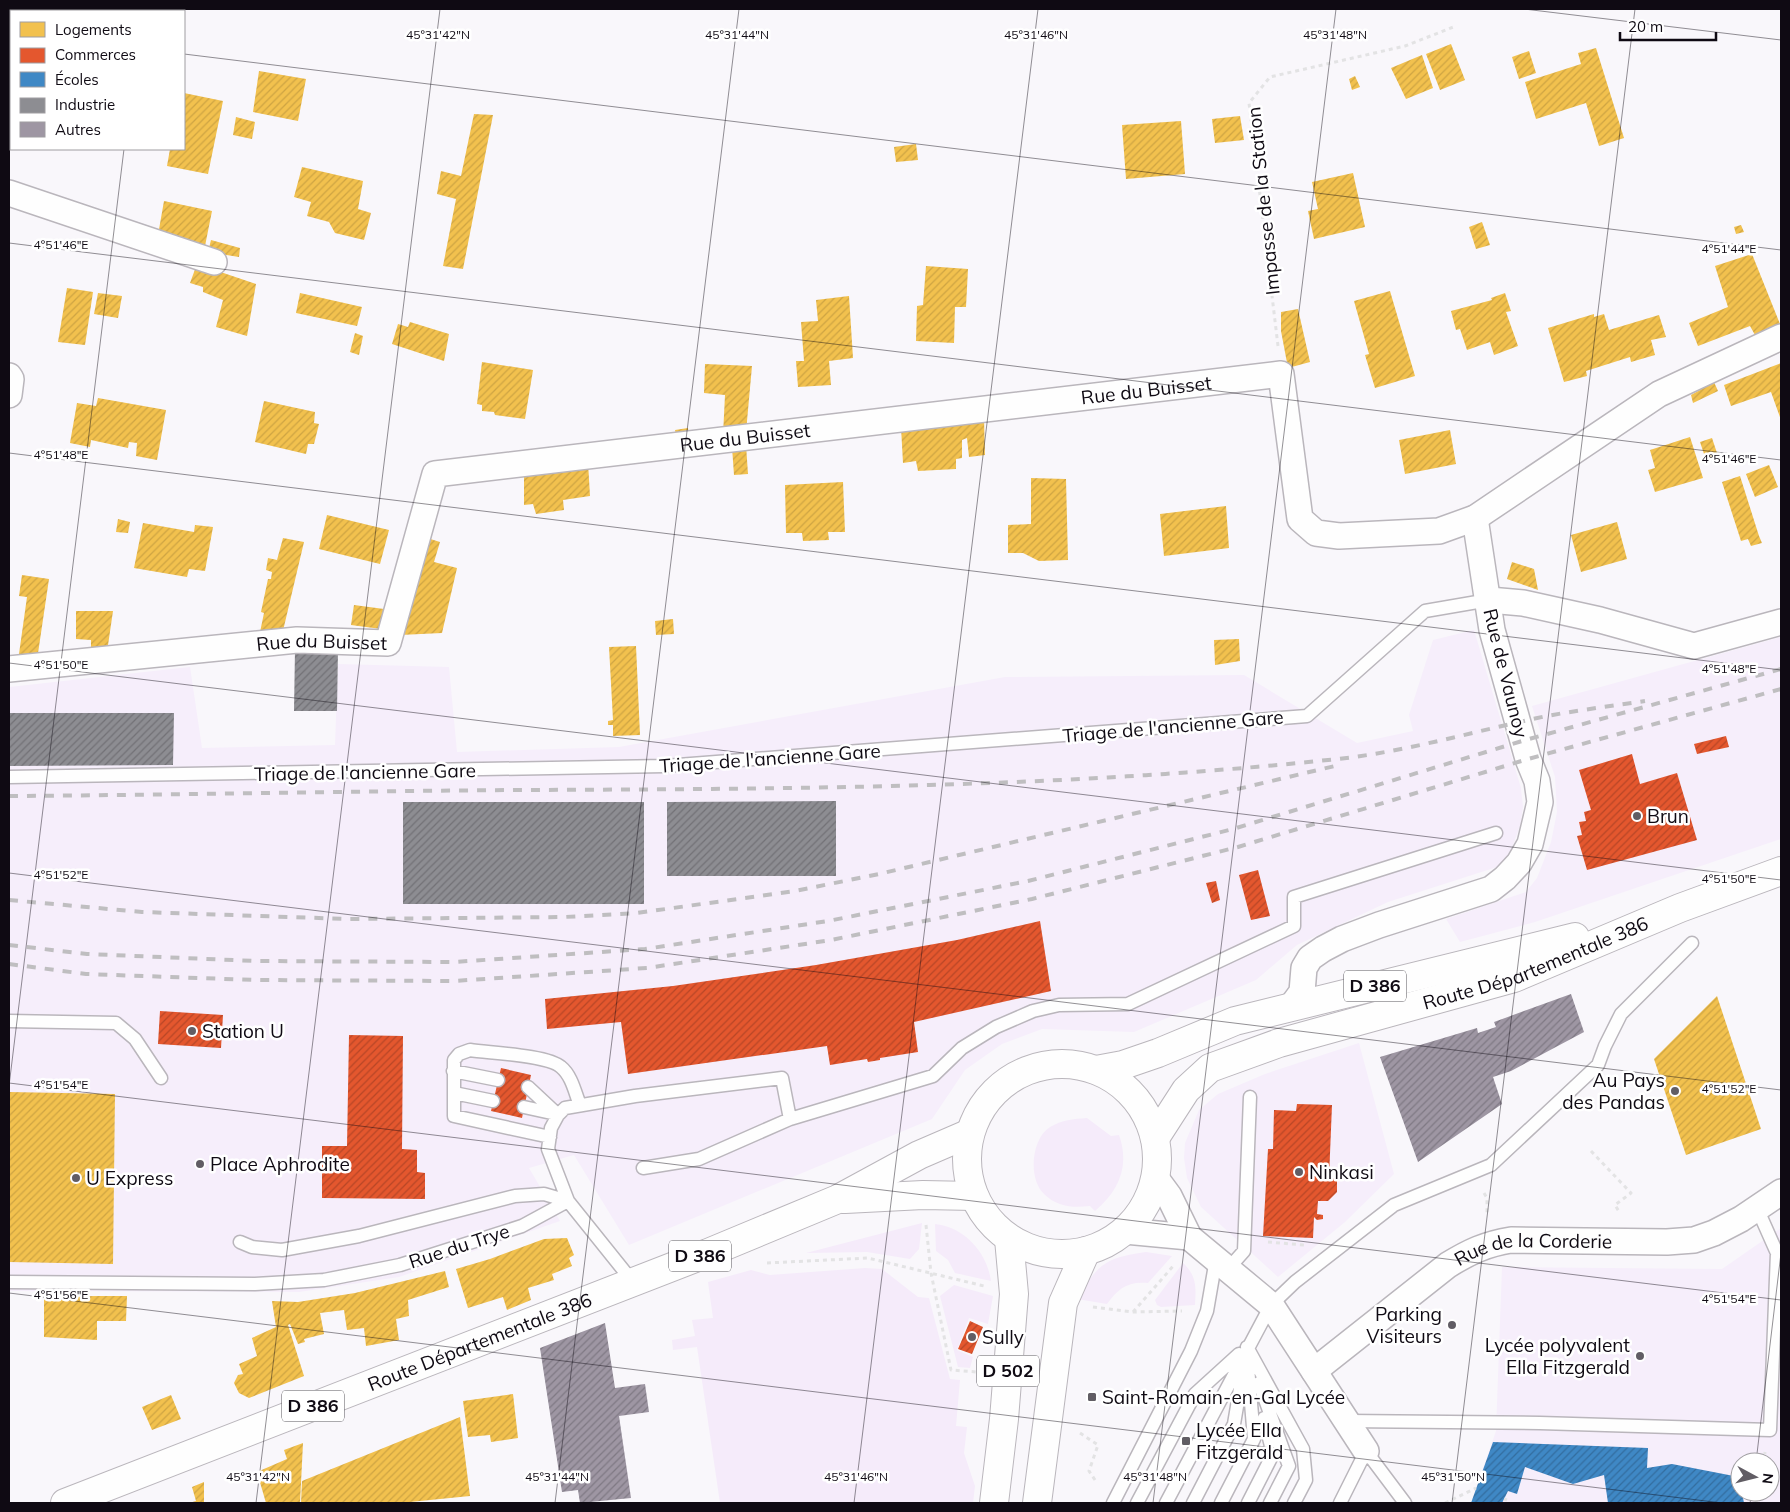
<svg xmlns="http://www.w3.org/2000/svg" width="1790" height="1512" font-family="Mulish,sans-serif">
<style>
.built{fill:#f6eefb;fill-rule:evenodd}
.grass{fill:#f5ebfa}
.homes{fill:url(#homes-hatch)}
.shops{fill:url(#shops-hatch)}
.schools{fill:url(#schools-hatch)}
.industry{fill:url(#industry-hatch)}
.building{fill:url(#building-hatch)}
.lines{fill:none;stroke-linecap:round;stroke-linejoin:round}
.service-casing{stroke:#bab6bc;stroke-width:15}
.minor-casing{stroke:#bab6bc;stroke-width:28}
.primary-casing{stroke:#bab6bc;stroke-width:30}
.path{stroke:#e3e3e4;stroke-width:3;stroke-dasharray:4 4;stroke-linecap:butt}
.service{stroke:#fefefe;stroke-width:12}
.minor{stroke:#fefefe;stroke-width:25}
.primary{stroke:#fefefe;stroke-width:28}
.rail{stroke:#bfbec0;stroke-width:4;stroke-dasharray:9 9;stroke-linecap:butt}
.ticks{fill:none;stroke:#0f0a13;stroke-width:1;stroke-opacity:0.45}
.poi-dot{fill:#615d64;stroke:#fff;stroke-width:2}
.labels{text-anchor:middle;stroke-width:5;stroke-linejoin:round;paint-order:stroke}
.shield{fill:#fff;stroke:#57545a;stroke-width:1}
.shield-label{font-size:18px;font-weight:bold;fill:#0f0a13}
.street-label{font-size:19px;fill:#0f0a13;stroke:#fff}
.poi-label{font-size:19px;fill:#0f0a13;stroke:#fff;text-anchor:start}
.ticks-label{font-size:12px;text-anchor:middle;fill:#0f0a13;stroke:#fff;stroke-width:5;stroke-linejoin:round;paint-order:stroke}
</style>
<defs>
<pattern id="homes-hatch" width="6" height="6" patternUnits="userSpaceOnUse" patternTransform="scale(1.25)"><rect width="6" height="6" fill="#f2c14e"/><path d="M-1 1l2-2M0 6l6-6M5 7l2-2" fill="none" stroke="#cea443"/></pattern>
<pattern id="shops-hatch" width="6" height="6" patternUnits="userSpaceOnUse" patternTransform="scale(1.25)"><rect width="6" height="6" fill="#e4572e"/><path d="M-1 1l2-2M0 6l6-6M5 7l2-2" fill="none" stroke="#b74626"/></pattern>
<pattern id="schools-hatch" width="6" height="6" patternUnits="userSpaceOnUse" patternTransform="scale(1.25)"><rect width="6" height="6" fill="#3f88c5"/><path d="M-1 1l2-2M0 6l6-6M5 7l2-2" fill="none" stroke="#336d9f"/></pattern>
<pattern id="industry-hatch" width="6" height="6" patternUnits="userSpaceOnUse" patternTransform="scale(1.25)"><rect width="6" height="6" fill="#8d8d92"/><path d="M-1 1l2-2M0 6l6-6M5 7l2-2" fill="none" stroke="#727176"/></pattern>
<pattern id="building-hatch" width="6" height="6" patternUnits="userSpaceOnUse" patternTransform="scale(1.25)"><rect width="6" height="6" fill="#9e96a3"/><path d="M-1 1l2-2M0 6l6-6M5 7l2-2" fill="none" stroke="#7f7984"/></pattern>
</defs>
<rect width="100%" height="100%" fill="#f9f7fb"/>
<!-- built -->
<path class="built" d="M1474,630L1521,788L1523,807L1520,826L1510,853L1497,867L1388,902L1297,945L1256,980L1134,1032L1042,1029L1002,1044L965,1070L932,1119L629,1245L574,1155L529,1168L560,1221L399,1277L299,1292L9,1291V687L190,667L202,748L335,745L338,664L449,667L457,752L619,747L1005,677L1244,675L1357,743L1413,731L1409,715L1433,640Z
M1781,637V839L1535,922L1460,942L1446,919L1526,892L1537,878L1551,842L1557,812L1555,777L1532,706Z
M1359,1043L1394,1174L1345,1222L1278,1277L1201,1207L1187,1178L1184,1158L1185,1143L1199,1110L1218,1094L1265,1074Z
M1781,1228V1503H1471L1496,1431L1502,1267L1722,1269ZM1740,1462H1770V1492H1740Z"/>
<!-- grass -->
<path class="grass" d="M1087,1118L1111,1136L1119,1135C1130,1166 1119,1191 1095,1211L1090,1206C1073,1208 1057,1207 1044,1194C1028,1179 1031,1139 1050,1127C1062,1120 1073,1119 1087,1118Z
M922,1223L919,1249L910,1259L867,1252L806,1253Z
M935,1224C964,1227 987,1252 991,1281L955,1273L948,1260L936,1251Z
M1146,1252L1172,1256L1148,1283C1127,1281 1118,1289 1107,1304L1077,1299C1099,1263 1105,1258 1146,1252Z
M1183,1263C1197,1276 1196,1287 1195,1305L1161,1307L1157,1305L1155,1300Z
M865,1268L882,1269L918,1297L929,1298L950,1379L960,1380L956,1426L967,1427L964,1453L975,1486L973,1503H720L697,1347L673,1350L672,1340L695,1336L692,1320L713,1318L708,1282L751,1270L770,1275Z
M954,1285L993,1296L988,1324L969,1318L957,1350L973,1357L970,1368L958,1367L940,1296Z"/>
<!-- homes -->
<path class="homes" d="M1451,44L1465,80L1440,90L1426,54Z
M1596,48L1624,138L1599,146L1586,103L1536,119L1525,82L1581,64L1578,53Z
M1529,51L1536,73L1519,79L1512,57Z
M1422,55L1433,88L1406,99L1391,68Z
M259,71L306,79L298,121L253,112Z
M1355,76L1360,87L1352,90L1349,79Z
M11,89V143L9,142V97Z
M184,93L223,101L208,174L167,166L170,149H184Z
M474,114L493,115L463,269L443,266L456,199L437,194L441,171L461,176Z
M1240,116L1244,140L1215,143L1212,119Z
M236,117L255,122L252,139L233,135Z
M1181,121L1185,174L1126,179L1122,125Z
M916,144L918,160L896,162L894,147Z
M302,167L363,181L358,209L371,213L364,240L335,233L329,222L307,216L311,202L294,197Z
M1353,173L1365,227L1314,239L1308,211L1318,209L1312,182Z
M164,201L212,211L204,251L158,235Z
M1482,222L1490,245L1476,249L1469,227Z
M1741,225L1744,232L1736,234L1734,227Z
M211,240L240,248L239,257L208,252Z
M1752,254L1780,324L1755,335L1750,326L1698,346L1689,323L1728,307L1715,266Z
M197,264L256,284L247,336L216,327L223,300L203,292V287L190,283Z
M926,266L968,269L966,307H955L954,343L916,341L917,306L923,305Z
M67,288L93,292L85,345L58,342Z
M1390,291L1415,376L1375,388L1365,355L1369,354L1354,301Z
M98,293L122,296L118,318L94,314Z
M300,293L362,307L357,326L296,313Z
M1505,293L1511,311L1506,312L1518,346L1494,355L1490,342L1467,350L1460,329L1456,330L1451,311L1492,300L1491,298Z
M849,296L853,358L829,361L831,385L798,387L796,361H804L801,322L818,321L816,300Z
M1298,309L1310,362L1288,368L1281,331V312Z
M1594,314V317L1604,314L1609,330L1659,315L1666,337L1651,340L1655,355L1631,362L1630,357L1586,371L1587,376L1564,382L1548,328Z
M410,322L449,334L444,361L392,344L398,324L408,327Z
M355,333L363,336L359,355L350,352Z
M482,362L533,370L525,419L495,415L494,412L482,411V405L477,404Z
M1781,363V420L1771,392L1731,406L1724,385Z
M705,364L752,366L746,432L723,435L725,395L704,393Z
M1714,382L1718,391L1693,403L1691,395Z
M98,398L166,410L157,460L136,456L137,443L129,442L128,448L91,440L90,447L70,443L77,403L96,406Z
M264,401L315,412L314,423L319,424L314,444H308L306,454L255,442Z
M984,419L985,455L969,457L967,438L962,440V458L956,459V469L918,471L916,461L903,463L901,427Z
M688,428L689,439L677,440L675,430Z
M1450,430L1456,464L1405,474L1399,440Z
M1690,437L1703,478L1655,492L1648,470L1655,468L1650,450Z
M1712,438L1718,456L1706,460L1700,442Z
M746,445L748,474L734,475L732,447Z
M588,462L590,496L563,500L564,510L536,514L533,504L524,505V469Z
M1769,465L1778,487L1755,497L1746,474Z
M1740,476L1759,536L1762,543L1751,546L1748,539L1741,541L1722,482Z
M1031,478L1066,479L1068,560L1039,561L1023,553H1008V525L1031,524Z
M843,482L845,532H828L829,540L803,541L802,533H786L785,485Z
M1226,506L1229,548L1164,556L1160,514Z
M327,515L389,530L380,564L319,549Z
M118,519L130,522L128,533L116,532Z
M1617,522L1627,559L1581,572L1571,535Z
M143,523L194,532L195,525L213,527L205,571L189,569L187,577L134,568Z
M424,537L440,542L434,562L457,568L442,633L400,635Z
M283,538L304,542L282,635L259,637L264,613L261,612L268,579H271L272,572L266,570L268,558L277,560Z
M1512,562L1534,569L1538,590L1507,579Z
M22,575L49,579L37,660L18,661L27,597L19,596Z
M354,605L384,609L381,629L351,625Z
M76,611H113L107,652L91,654V640L76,639Z
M673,619L674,634L656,635L655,621Z
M1239,639L1240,661L1215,665L1214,640Z
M636,646L640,735L613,736V725H608V721L613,720L609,647Z
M1717,996L1761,1129L1686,1155L1654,1059Z
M9,1092L115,1094L113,1264L9,1262Z
M567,1238L574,1255L569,1258L572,1266L552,1274L554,1280L528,1288L531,1300L507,1310L503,1297L468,1308L456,1269L490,1259L544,1239Z
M445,1271L449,1287L408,1300L409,1316L396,1319L399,1340L366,1346L364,1328L347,1330L344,1310L320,1313L324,1334L304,1339L305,1342L298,1344L290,1324L288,1325L304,1376L249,1398L239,1393L234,1383L238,1375L243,1374L239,1364L257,1356L252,1338L276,1327L272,1301L298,1302L355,1293Z
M97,1296H127L126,1321H97V1340L44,1337V1297Z
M513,1394L518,1438L491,1442L490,1435L468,1437L463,1401Z
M171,1395L181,1419L152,1430L142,1407Z
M460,1417L470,1496L400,1503H301L302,1481Z
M303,1443L300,1503H266L257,1472L287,1459L284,1450Z
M204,1482V1503H189L196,1501L192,1487Z"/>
<!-- shops -->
<path class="shops" d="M1726,736L1729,747L1697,754L1694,744Z
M1632,754L1640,784L1677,773L1697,840L1587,870L1577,836L1582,835L1579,822L1586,821L1584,812L1591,810L1579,770Z
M1258,870L1270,916L1251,920L1239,875Z
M1216,881L1220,900L1212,903L1206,883Z
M1040,921L1051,991L914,1022L918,1052L880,1058V1060L868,1062L867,1059L830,1065L827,1046L628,1074L621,1022L547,1029L545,999L673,986L816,965L957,940Z
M160,1011L223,1015L221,1048L158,1044Z
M349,1035L403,1036L402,1149L417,1150V1172L425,1173V1199L322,1198V1146H347Z
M501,1068L531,1075L522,1118L491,1111Z
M1297,1104L1332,1105L1329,1178H1337V1192L1328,1201H1318L1317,1214L1323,1215V1219L1317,1220L1314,1217L1313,1238L1263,1236L1268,1149H1273L1274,1110L1296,1111Z
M970,1321L983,1327L972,1354L958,1349Z"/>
<!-- schools -->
<path class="schools" d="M1493,1442L1648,1448L1647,1468L1672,1464L1739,1477L1744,1503H1608L1604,1475L1573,1484L1525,1467L1517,1494L1508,1491L1502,1503H1471Z"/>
<!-- industry -->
<path class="industry" d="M295,649H338L337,711H294Z
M9,713H174L173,765L9,766Z
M836,801V876H667V802Z
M403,802H644V904H403Z"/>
<!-- building -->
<path class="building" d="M1571,994L1584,1032L1511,1071L1493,1077L1502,1104L1418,1162L1380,1057L1477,1028L1478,1033L1496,1027L1494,1022Z
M605,1323L615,1388L645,1384L649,1412L619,1416L631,1498L580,1503L578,1490L562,1492L540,1348Z"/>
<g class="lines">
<defs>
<path id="service" d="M9,777L665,766L1307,716L1425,611L1489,600
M9,1021L116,1023L135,1039L161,1078
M453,1071L498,1080
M528,1087L558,1115
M454,1093L493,1101
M524,1107L556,1114
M550,1137L454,1116V1060L459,1054L470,1050C490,1053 548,1055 561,1067C572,1076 575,1093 580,1105
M643,1168L699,1159L790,1119L933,1076L962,1048L996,1027L1033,1011L1059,1005L1128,1004L1294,926V897L1496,833
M1228,1269L1244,1251L1250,1097
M9,1282L255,1284L324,1280L400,1265L522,1226L568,1201L544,1194L515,1196L359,1236L282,1250L252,1247L240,1242
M633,1282L568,1201L548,1149L551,1128L558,1115L565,1108L635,1096L782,1078L790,1119
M1247,1347L1303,1449L1306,1480L1294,1503
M1259,1383L1289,1466L1270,1503
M1346,1421L1540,1423L1770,1430L1777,1253L1757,1208
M1113,1503L1191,1351L1207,1311L1216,1259
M1137,1503L1195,1394L1239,1354
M1166,1503L1271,1305L1295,1282L1394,1205L1491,1165L1598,1065L1605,1046L1621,1014L1692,943
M1193,1503L1234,1424L1245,1359
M1221,1503L1254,1439L1248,1367
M1248,1503L1273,1454L1264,1418
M1340,1503L1366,1451L1405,1503"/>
<g id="minor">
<path d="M9,193L214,262"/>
<path d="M9,376L11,379L9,395"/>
<path d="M1489,600L1523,603L1600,620L1694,646L1781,622"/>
<path id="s1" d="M9,669L297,640L388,643L435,474L1281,374L1300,519L1316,533L1339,536L1439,531L1475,518L1659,394L1781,337"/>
<path d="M1291,1007L1302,992L1304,968L1310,958L1323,949L1342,939L1379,925L1491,889L1505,878L1519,863L1530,844L1540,802L1537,781L1528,759L1492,630L1475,518"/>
<path d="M1155,1177L1169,1196L1189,1237L1271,1305L1366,1451"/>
<path d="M1125,1231L1189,1237"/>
<path id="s2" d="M1314,1371L1448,1265C1469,1252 1486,1244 1511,1240L1667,1242L1694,1240L1714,1233L1741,1219L1781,1192"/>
</g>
<g id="primary">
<circle cx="1062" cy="1159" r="95"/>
<path d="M1096,1070L1123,1065L1158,1053L1235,1021L1575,937"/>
<path id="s3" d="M1155,1138L1186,1090L1210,1068L1279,1043L1514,978L1680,908L1781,871"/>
<path d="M845,1199L923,1195L974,1196"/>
<path id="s4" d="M65,1503L708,1253L838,1199L919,1155L970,1133"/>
<path d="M994,1503L1004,1419L1014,1294L1009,1239"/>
<path d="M1037,1503L1063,1303L1086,1251"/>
</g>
</defs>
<!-- service casing -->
<use href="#service" class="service-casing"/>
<!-- minor casing -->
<use href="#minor" class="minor-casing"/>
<!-- primary casing -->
<use href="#primary" class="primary-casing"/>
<!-- path -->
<path class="path" d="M1278,346L1249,103L1270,77L1405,46L1456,26
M1591,1151L1631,1193L1615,1205L1620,1213
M1484,1193L1487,1198V1216
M926,1225L931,1273L951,1370L977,1372
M1268,1242L1304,1245
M767,1263L868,1258L984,1286
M1093,1307L1132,1312L1182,1311
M1133,1312L1175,1264
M1080,1433L1098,1445L1089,1471L1097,1483
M1764,1462L1765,1452
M1504,1499L1507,1500
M1445,1503L1476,1488
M1756,1503L1758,1492"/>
<!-- service -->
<use href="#service" class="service"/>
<!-- minor -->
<use href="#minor" class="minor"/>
<!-- primary -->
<use href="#primary" class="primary"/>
<!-- rail -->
<path class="rail" d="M9,796C179,795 350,791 520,790C790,789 1060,788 1328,760C1403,753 1474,731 1547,716C1579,710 1612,706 1645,701
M9,900L142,912L348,919L564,917L637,913L795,891L879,874L1339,765
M9,945L87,954L256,961L454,962L645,949L828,921L1028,881L1233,829L1522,741L1781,669
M9,964L86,974L255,980L454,981L647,968L831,940L1032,899L1238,847L1528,759L1781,689"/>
</g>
<!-- ticks -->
<path class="ticks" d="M1524,9L1781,40M141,11V9M9,33H11M184,54L1781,250M9,243L1781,460M9,453L1781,670M9,663L1781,880M9,873L1781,1090M9,1083L1781,1300M9,1086L124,149M9,1293L1722,1503M1756,1462L1781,1253M9,1503H11M256,1503L440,9M555,1503L739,9M854,1503L1038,9M1153,1503L1336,9M1452,1503L1635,9M1750,1503L1752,1492"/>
<!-- markers -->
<g class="poi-dot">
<circle cx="1637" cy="816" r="5"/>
<circle cx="192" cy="1031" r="5"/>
<circle cx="1675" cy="1091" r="5"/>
<circle cx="200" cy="1164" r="5"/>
<circle cx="1299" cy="1172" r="5"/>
<circle cx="76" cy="1178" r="5"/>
<circle cx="1452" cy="1325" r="5"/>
<circle cx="972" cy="1337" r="5"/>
<circle cx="1640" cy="1356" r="5"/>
<rect x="1087" y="1392" width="10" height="10" rx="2.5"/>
<rect x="1181" y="1436" width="10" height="10" rx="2.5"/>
</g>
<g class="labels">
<!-- shield labels -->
<g class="shield">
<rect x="1344" y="970.5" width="62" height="31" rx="4"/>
<rect x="669" y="1240.5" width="62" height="31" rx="4"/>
<rect x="977" y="1355.5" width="62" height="31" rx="4"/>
<rect x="282" y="1390.5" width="62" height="31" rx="4"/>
</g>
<g class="shield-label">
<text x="1375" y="992">D 386</text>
<text x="700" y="1262">D 386</text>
<text x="1008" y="1377">D 502</text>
<text x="313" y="1412">D 386</text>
</g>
<!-- street labels -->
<g class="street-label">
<text transform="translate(1263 201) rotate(-96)" y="7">Impasse de la Station</text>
<text dy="7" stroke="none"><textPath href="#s1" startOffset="1272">Rue du Buisset</textPath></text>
<text dy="7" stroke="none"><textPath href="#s1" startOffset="868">Rue du Buisset</textPath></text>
<text dy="7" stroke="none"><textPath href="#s1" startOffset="314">Rue du Buisset</textPath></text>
<text transform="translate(1506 673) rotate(76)" y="7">Rue de Vaunoy</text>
<text transform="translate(1173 726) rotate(-5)" y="7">Triage de l'ancienne Gare</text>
<text transform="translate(770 758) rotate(-4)" y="7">Triage de l'ancienne Gare</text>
<text transform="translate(365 772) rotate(-1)" y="7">Triage de l'ancienne Gare</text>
<text dy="7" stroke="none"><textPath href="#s3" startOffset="432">Route Départementale 386</textPath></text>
<text transform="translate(459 1246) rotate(-18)" y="7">Rue du Trye</text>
<text dy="7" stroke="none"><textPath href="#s2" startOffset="260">Rue de la Corderie</textPath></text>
<text dy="7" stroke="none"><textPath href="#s4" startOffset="445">Route Départementale 386</textPath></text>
</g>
<!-- poi labels -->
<g class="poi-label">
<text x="1647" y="823">Brun</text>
<text x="202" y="1038">Station U</text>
<text x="1665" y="1087" text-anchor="end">Au Pays<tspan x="1665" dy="22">des Pandas</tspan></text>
<text x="210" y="1171">Place Aphrodite</text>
<text x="1309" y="1179">Ninkasi</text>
<text x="86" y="1185">U Express</text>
<text x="1442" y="1321" text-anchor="end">Parking<tspan x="1442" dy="22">Visiteurs</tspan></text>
<text x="982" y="1344">Sully</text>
<text x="1630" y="1352" text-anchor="end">Lycée polyvalent<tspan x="1630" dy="22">Ella Fitzgerald</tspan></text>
<text x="1102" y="1404">Saint-Romain-en-Gal Lycée</text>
<text x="1196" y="1437">Lycée Ella<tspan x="1196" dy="22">Fitzgerald</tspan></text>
</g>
</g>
<g class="ticks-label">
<text x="438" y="39">45°31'42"N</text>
<text x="737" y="39">45°31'44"N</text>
<text x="1036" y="39">45°31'46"N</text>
<text x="1335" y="39">45°31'48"N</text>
<text x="61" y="249">4°51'46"E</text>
<text x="1729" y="253">4°51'44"E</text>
<text x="61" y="459">4°51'48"E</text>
<text x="1729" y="463">4°51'46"E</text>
<text x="61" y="669">4°51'50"E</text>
<text x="1729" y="673">4°51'48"E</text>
<text x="61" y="879">4°51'52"E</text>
<text x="1729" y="883">4°51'50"E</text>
<text x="61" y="1089">4°51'54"E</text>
<text x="1729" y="1093">4°51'52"E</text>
<text x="61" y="1299">4°51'56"E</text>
<text x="1729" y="1303">4°51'54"E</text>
<text x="258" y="1481">45°31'42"N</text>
<text x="557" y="1481">45°31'44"N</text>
<text x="856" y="1481">45°31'46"N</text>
<text x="1155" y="1481">45°31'48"N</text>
<text x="1453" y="1481">45°31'50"N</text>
</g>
<!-- border -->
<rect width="1790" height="1512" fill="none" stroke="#0f0a13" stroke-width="20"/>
<!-- legend -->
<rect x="10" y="10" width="175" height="140" fill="#ffffff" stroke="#9f9da1"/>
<rect x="20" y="22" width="25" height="15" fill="#f2c14e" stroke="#9f9da1"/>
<text x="55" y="35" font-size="15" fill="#0f0a13">Logements</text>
<rect x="20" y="48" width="25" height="15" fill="#e4572e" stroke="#9f9da1"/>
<text x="55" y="60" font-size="15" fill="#0f0a13">Commerces</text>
<rect x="20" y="72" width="25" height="15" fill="#3f88c5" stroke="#9f9da1"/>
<text x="55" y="85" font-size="15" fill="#0f0a13">Écoles</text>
<rect x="20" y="98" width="25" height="15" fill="#8d8d92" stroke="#9f9da1"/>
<text x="55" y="110" font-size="15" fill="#0f0a13">Industrie</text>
<rect x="20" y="122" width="25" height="15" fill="#9e96a3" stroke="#9f9da1"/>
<text x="55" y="135" font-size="15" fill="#0f0a13">Autres</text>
<!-- north arrow -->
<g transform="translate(1755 1477) rotate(97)"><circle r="24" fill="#ffffff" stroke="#9f9da1"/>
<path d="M0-4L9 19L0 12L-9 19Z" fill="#615d64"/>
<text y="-8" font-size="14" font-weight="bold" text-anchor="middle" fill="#0f0a13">N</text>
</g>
<!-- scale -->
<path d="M1620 32v8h96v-8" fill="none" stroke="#0f0a13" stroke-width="2.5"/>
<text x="1628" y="32" font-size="15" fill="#0f0a13" stroke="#ffffff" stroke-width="4" paint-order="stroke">20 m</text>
</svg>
